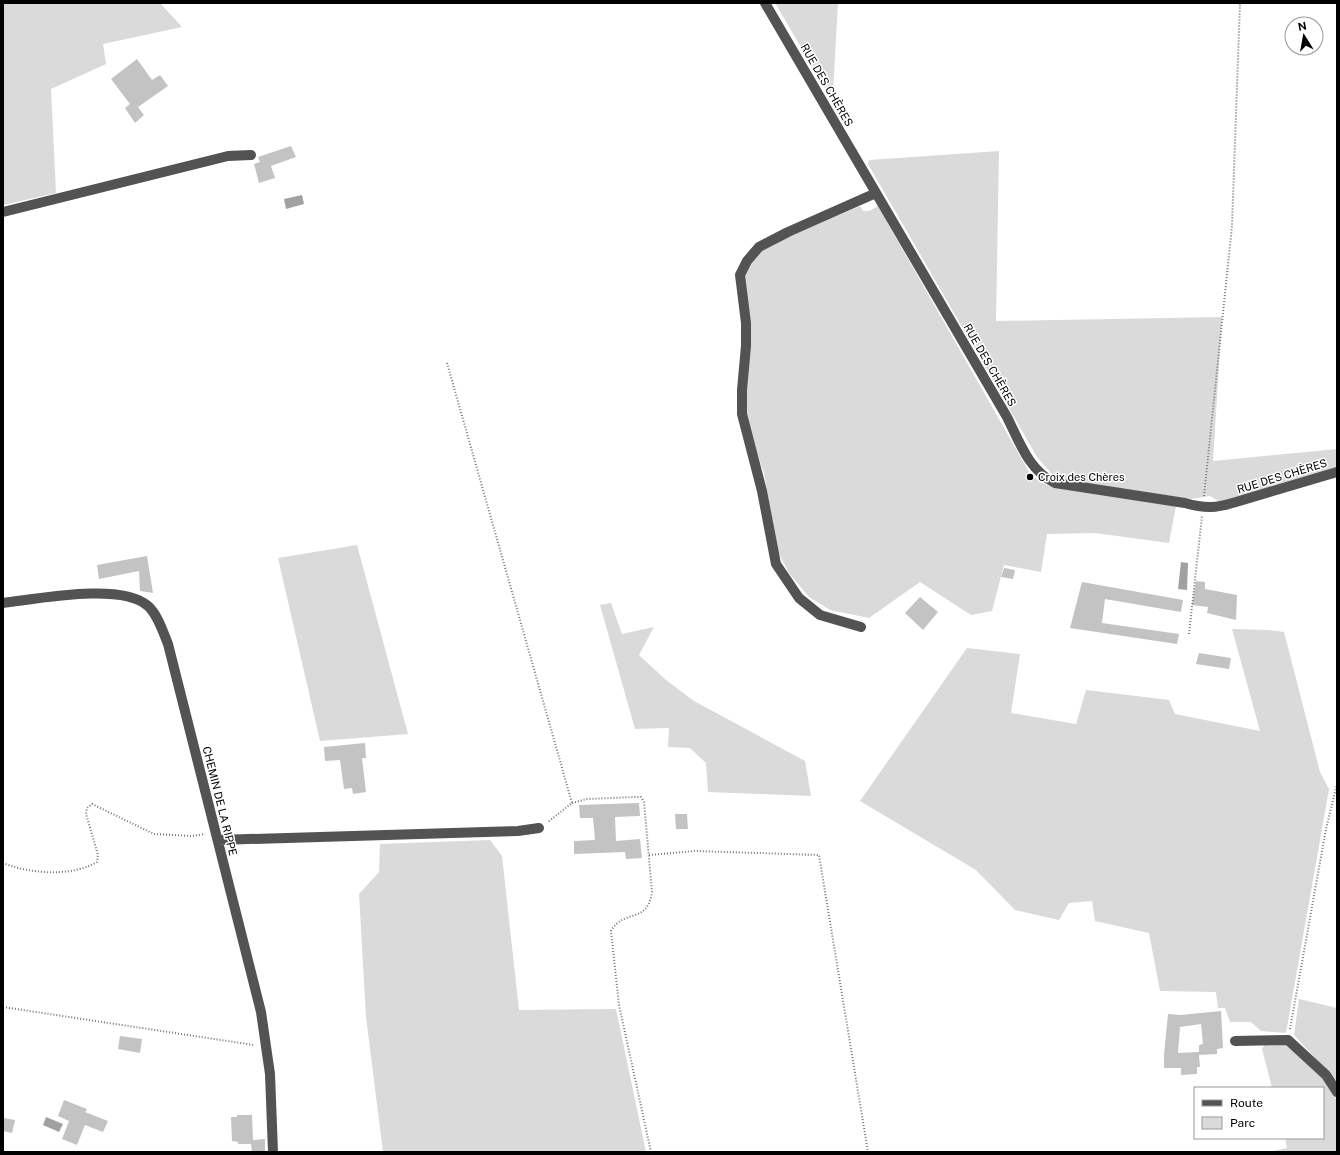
<svg xmlns="http://www.w3.org/2000/svg" width="1340" height="1155" font-family="'Public Sans',sans-serif">
<style>
.green{fill:#dadada}
.water{fill:#a1a1a1}
.building{fill:#c3c3c3;fill-rule:evenodd}
.lines{fill:none;stroke-linecap:round;stroke-linejoin:round}
.path{stroke:#757575;stroke-width:2;stroke-dasharray:1 2;stroke-linecap:butt}
.minor{stroke:#535353;stroke-width:10}
.poi-dot{fill:#000;stroke:#fff;stroke-width:1.5}
.labels{text-anchor:middle;stroke-width:3;stroke-linejoin:round;paint-order:stroke}
.street-label{font-size:11px;fill:#000;stroke:#fff}
.poi-label{font-size:11px;fill:#000;stroke:#fff;text-anchor:start}
</style>
<rect width="100%" height="100%" fill="#fff"/>
<!-- green -->
<path class="green" d="M3,3H160L182,27L103,44L106,64L51,89L56,193L3,205Z
M775,3H838L833,91L829,95Z
M999,151L996,321L1222,317L1213,461L1337,449V469L1220,502L1210,496L1192,499L1056,479L1037,457L868,164L869,160Z
M860,206L863,211H869L878,206L1029,472L1040,482L1049,486L1176,506L1169,543L1095,533L1047,534L1041,572L1004,565L992,611L971,615L920,582L869,618L830,610L809,597L789,573L778,552L764,473L747,423L745,272L753,258L768,246Z
M357,545L408,734L320,741L278,558Z
M611,603L622,634L654,627L639,655L666,680L694,701L805,761L811,796L708,792L706,763L690,748L668,747L669,728L635,729L600,605Z
M1232,629L1269,630L1284,632L1320,772L1329,789L1286,1033L1261,1031L1251,1022H1230L1225,1008H1218L1216,992L1160,991L1149,933L1095,921L1092,901L1069,903L1059,920L1015,910L976,870L860,801L967,648L1020,654L1011,713L1076,724L1086,690L1169,700L1175,714L1260,731Z
M490,840L502,856L519,1010L616,1009L646,1152H383L366,1017L359,894L379,872L380,844Z
M1299,999L1337,1008V1082L1294,1035Z
M1276,1043L1290,1046L1313,1068L1328,1085L1337,1100V1152H1269L1287,1148L1285,1138H1323V1088H1272L1262,1049L1265,1044Z"/>
<!-- water -->
<path class="water" d="M302,195L304,204L286,209L284,199Z
M1181,562L1188,563L1187,590L1178,589Z
M46,1117L63,1124L59,1132L43,1125Z"/>
<!-- building -->
<path class="building" d="M137,59L152,80L160,75L168,86L138,107L144,115L135,123L125,108L130,104L111,79Z
M291,146L296,157L271,166L275,178L259,183L254,164L260,162L258,157Z
M147,556L153,593L140,591L139,571L99,579L97,565Z
M1004,568L1015,570L1013,579L1001,577Z
M1196,581L1205,582V589L1237,595L1236,620L1207,613L1208,607L1192,605Z
M1082,582L1183,600L1181,612L1105,599L1102,623L1179,634L1177,644L1070,628Z
M920,597L938,612L923,630L905,613Z
M1199,653L1231,658L1229,669L1196,664Z
M365,743L366,758H362L366,792L353,794L352,788L344,789L340,760L325,761L324,747Z
M639,803L640,816L615,817L616,841L640,839L642,858L626,859L625,852L574,854V841L595,840L593,818H580L579,805Z
M675,814H687L688,829H676Z
M1221,1011L1223,1048L1217,1049V1054L1199,1055L1200,1067H1197V1074L1181,1075V1068H1164V1055L1168,1014L1181,1015ZM1201,1024L1203,1044L1199,1045V1052L1178,1053L1180,1027Z
M120,1036L142,1039L140,1053L118,1049Z
M64,1100L87,1109L85,1112L108,1121L103,1132L85,1125L77,1145L62,1139L69,1121L58,1116Z
M237,1115H252L253,1140L265,1139V1152H252L251,1144H238V1142L232,1141L231,1117H237Z
M3,1118L15,1120L12,1133L3,1131Z"/>
<g class="lines">
<!-- path -->
<path class="path" d="M447,363L572,803L548,822
M1204,496L1232,226L1240,3
M1189,634L1202,516
M572,803L587,799L635,797H641L644,802L652,892C647,925 624,908 611,931L619,1005L651,1152
M649,855L695,851L819,855L868,1152
M3,863C30,874 72,877 97,862L98,855L86,814L87,808L92,804L154,834L192,836L205,834
M3,1007L254,1045
M1290,1029L1326,829L1337,784"/>
<!-- minor -->
<path class="minor" d="M765,3L1007,417C1019,441 1029,471 1055,483L1185,503C1206,509 1216,508 1236,502L1337,472
M3,212L228,156L251,155
M3,603C37,599 122,582 148,606C158,615 163,632 168,644L261,1012L270,1074L273,1152
M861,627L820,615L799,598L776,564L762,491L742,414V390L746,346V323L740,275L747,261L759,247L788,232L876,193
M218,840L518,831L539,828
M1235,1041L1288,1040L1326,1075L1337,1092"/>
</g>
<!-- markers -->
<circle class="poi-dot" cx="1030" cy="477" r="4"/>
<g class="labels">
<!-- street labels -->
<g class="street-label">
<text transform="translate(827 85) rotate(60)" y="4">RUE DES CHÈRES</text>
<text transform="translate(990 365) rotate(60)" y="4">RUE DES CHÈRES</text>
<text transform="translate(1282 476) rotate(-17)" y="4">RUE DES CHÈRES</text>
<text transform="translate(220 801) rotate(76)" y="4">CHEMIN DE LA RIPPE</text>
</g>
<!-- poi labels -->
<g class="poi-label">
<text x="1038" y="481">Croix des Chères</text>
</g>
</g>
<!-- border -->
<rect width="1340" height="1155" fill="none" stroke="#000000" stroke-width="8"/>
<!-- legend -->
<rect x="1194" y="1087" width="130" height="52" fill="#ffffff" stroke="#999999"/>
<rect x="1202" y="1100" width="20" height="6" fill="#535353" stroke="#999999"/>
<text x="1230" y="1107" font-size="12" fill="#000000">Route</text>
<rect x="1202" y="1117" width="20" height="12" fill="#dadada" stroke="#999999"/>
<text x="1230" y="1127" font-size="12" fill="#000000">Parc</text>
<!-- north arrow -->
<g transform="translate(1304 36) rotate(349)"><circle r="19" fill="#ffffff" stroke="#999999"/>
<path d="M0-3L7 15L0 10L-7 15Z" fill="#000000"/>
<text y="-6" font-size="11" font-weight="bold" text-anchor="middle" fill="#000000">N</text>
</g>
</svg>
